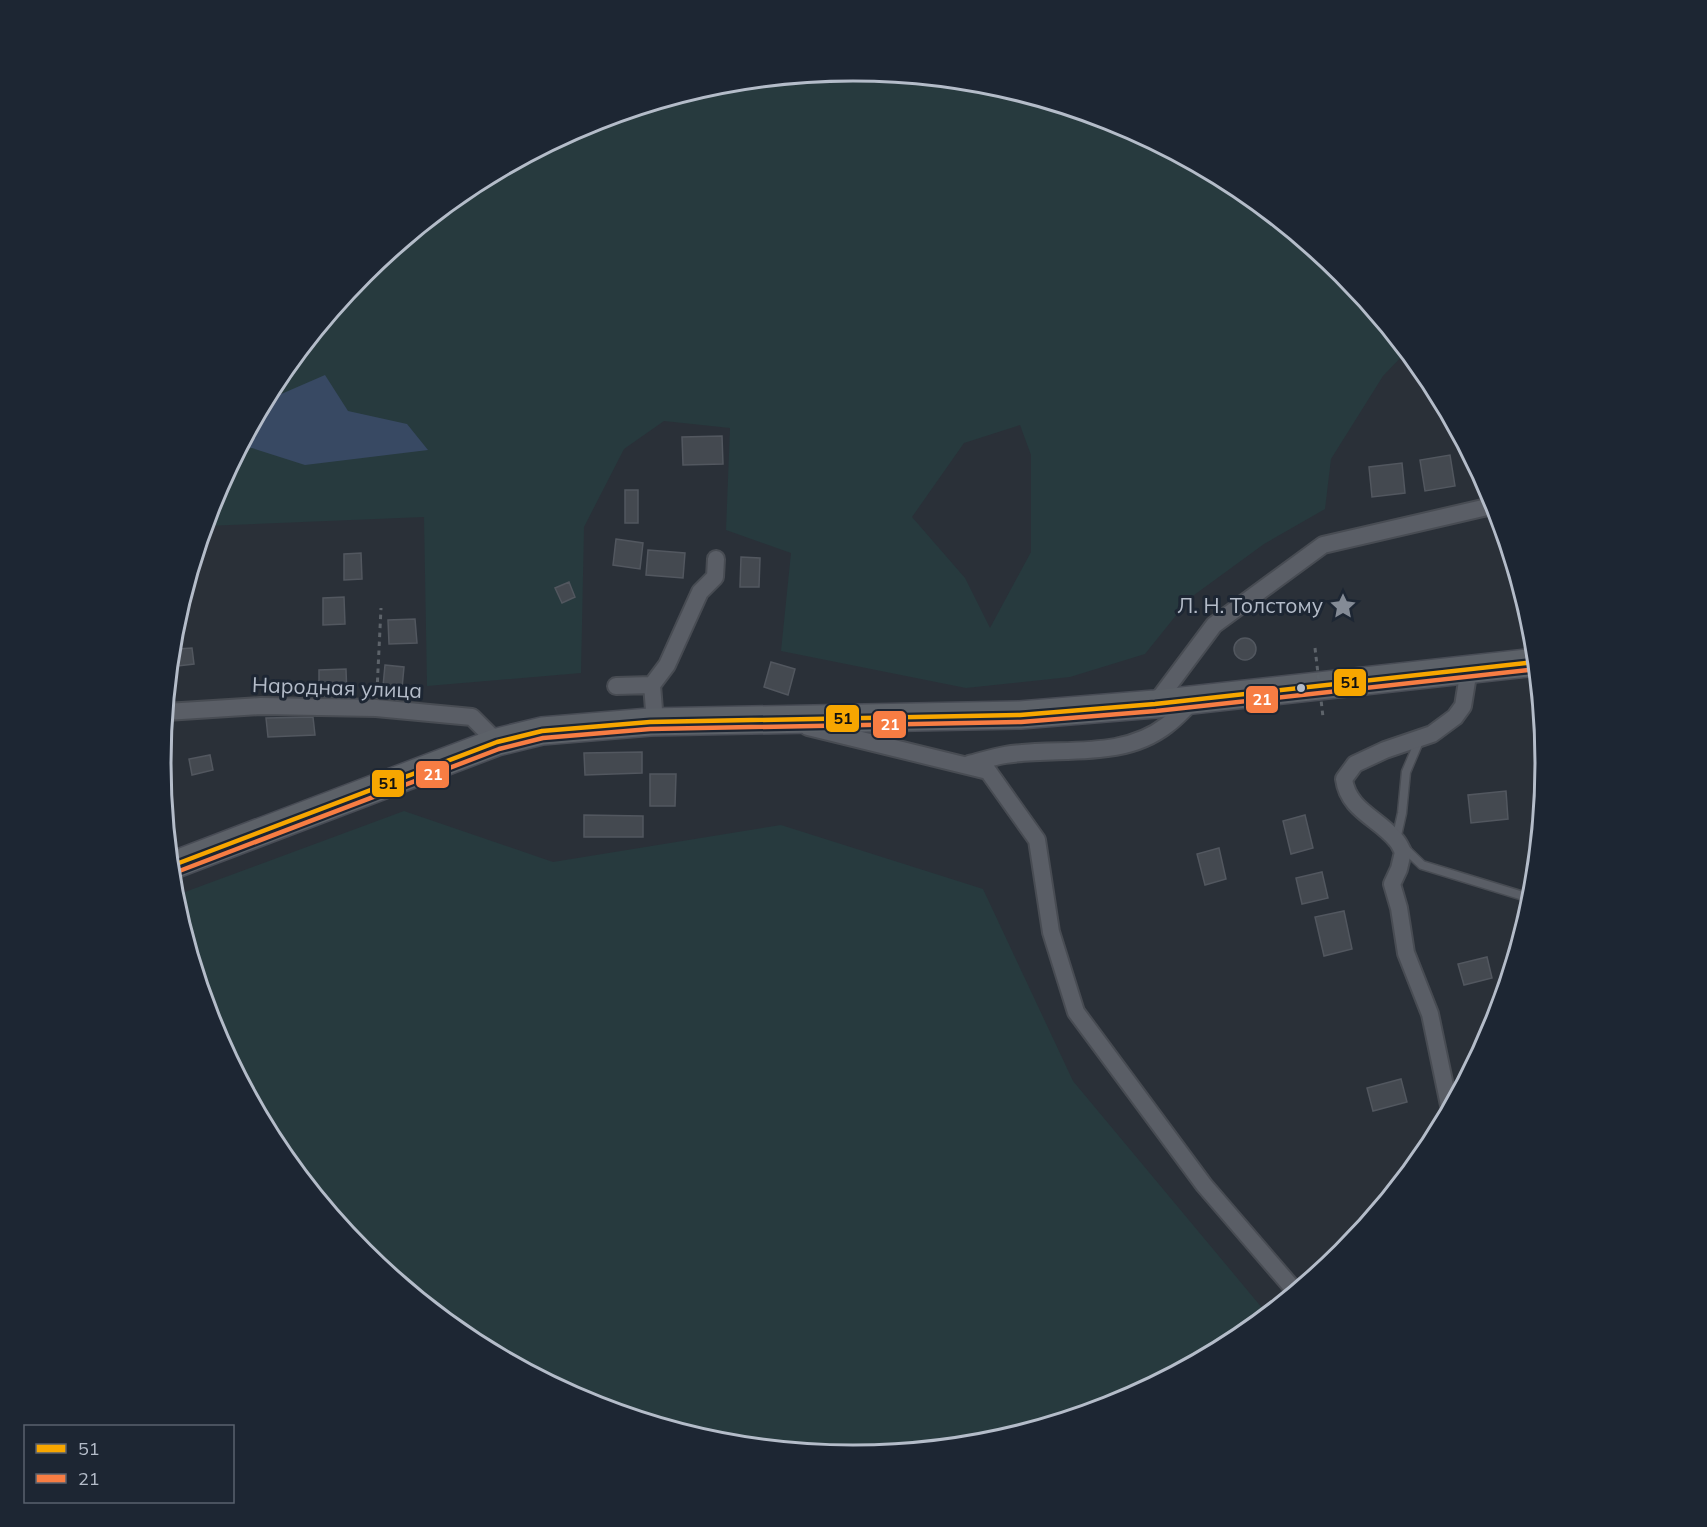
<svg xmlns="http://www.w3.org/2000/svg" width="1707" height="1527" font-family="Mulish,sans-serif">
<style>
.green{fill:#273a3e;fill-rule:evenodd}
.water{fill:#384963}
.building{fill:#444950;stroke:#52575f;stroke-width:1.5}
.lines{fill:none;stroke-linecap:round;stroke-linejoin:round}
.lane-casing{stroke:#484c53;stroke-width:11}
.street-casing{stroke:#484c53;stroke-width:20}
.primary-casing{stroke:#484c55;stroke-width:30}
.path{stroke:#5d636a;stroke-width:3;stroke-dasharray:4.5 4.5;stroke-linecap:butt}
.lane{stroke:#5a5e66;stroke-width:8}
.street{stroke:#5a5e66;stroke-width:16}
.primary{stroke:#5c6168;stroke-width:27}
.path-bridge{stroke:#5d636a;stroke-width:3;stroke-dasharray:4.5 4.5;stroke-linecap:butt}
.bus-1-casing{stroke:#1d2633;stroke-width:9}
.bus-2-casing{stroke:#1d2633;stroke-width:9}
.bus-1{stroke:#f7a600;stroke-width:4.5}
.bus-2{stroke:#f77d43;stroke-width:4.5}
.bus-dot{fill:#b4bcc9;stroke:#1d2633;stroke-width:2}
.labels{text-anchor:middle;stroke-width:6;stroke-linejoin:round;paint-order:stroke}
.poi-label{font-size:21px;fill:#b4bcc9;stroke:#1d2633;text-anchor:end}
.street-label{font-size:21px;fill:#b4bcc9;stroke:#1d2633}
.rim{fill:none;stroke:#b4bcc9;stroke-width:3}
.line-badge{stroke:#1d2633;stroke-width:2}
.badge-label{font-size:16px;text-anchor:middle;font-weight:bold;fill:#fff}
.pale-badge-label{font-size:16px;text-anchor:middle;font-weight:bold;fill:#111}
</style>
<rect width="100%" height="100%" fill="#2a3038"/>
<!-- green -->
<path class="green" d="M854,71L989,84L1119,123L1239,187L1344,274L1407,351L1383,376L1331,459L1325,509L1264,544L1190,598L1145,654L1070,677L966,688L781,651L791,553L726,530L730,428L664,421L624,449L584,527L581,673L427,686L424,517L205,526L213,498L277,378L364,273L469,187L589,123L719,84ZM1020,425L1031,455V552L990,628L965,578L912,517L964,443Z
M404,811L553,862L781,825L983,889L1073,1081L1268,1315L1238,1340L1118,1404L988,1443L853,1456L718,1443L588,1404L468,1340L363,1253L277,1148L213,1028L174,898V896Z"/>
<!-- water -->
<path class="water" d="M325,375L348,411L407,424L428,450L305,465L252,448H240L270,392L272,398Z"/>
<!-- building -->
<path class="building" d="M722,436L723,464L683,465L682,437Z
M1450,455L1455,486L1425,491L1420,460Z
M1402,463L1405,493L1372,497L1369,467Z
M625,490H638V523H625Z
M616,539L643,543L640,569L613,565Z
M648,550L685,553L683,578L646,575Z
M361,553L362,579L344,580V554Z
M741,557L760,558L759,587H740Z
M569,582L575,597L562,603L555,588Z
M344,597L345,624L323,625V598Z
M415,619L417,643L389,644L388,620Z
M1234 649a11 11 0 1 1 22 0a11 11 0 1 1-22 0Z
M192,648L194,664L178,666L177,649Z
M771,662L795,669L788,695L764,687Z
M385,665L404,667L401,699L382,697Z
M346,669L347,698L319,699V670Z
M313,717L315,735L268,737L266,718Z
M642,752V773L585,775L584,753Z
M210,755L213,770L192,775L189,759Z
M650,774H676L675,806H650Z
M1506,791L1508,819L1471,823L1468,795Z
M584,815L643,816V837H584Z
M1305,815L1313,848L1291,854L1283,821Z
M1219,848L1226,879L1205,885L1197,854Z
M1322,872L1328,898L1302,904L1296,878Z
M1344,911L1352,949L1324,956L1315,917Z
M1487,957L1492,978L1464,985L1458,964Z
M1401,1079L1407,1102L1373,1111L1367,1088Z"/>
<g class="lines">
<defs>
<path id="lane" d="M1420,739L1406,772L1402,813L1396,840L1422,865L1533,899"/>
<path id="street" d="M616,686L652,685
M1155,704L1214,625L1323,545L1496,505
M166,712L261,706L376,708L472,717L497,742
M655,722L652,685L667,665L700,592L715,577L716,559
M808,727L988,771L1037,840L1051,932L1076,1012L1204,1185L1296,1292
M969,764C981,761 993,757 1005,755C1059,746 1121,761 1167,725C1177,718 1185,708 1194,700
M1450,1110L1430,1014L1406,953L1399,908L1392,884L1399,869L1403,852C1401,848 1399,843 1396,840C1378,818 1348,810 1344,779L1355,764L1385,750L1432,734L1455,717L1463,706L1469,669"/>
<path id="primary" d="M171,866L497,742L542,731L650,722L1020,715L1155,704L1536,662"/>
</defs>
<!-- lane casing -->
<use href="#lane" class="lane-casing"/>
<!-- street casing -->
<use href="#street" class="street-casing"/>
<!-- primary casing -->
<use href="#primary" class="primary-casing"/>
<!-- path -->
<path class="path" d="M377,691L381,608"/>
<!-- lane -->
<use href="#lane" class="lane"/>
<!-- street -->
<use href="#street" class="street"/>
<!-- primary -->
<use href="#primary" class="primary"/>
<!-- path-bridge -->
<path class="path-bridge" d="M1315,648L1323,717"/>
<defs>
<path id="bus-1" d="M171,866L497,742L542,731L650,722L1020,715L1155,704L1536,662"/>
<path id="bus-2" d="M174,873L499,749L543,738L650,729L1021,722L1156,711L1537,669"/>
</defs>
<!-- bus-1 casing -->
<use href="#bus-1" class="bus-1-casing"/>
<!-- bus-2 casing -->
<use href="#bus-2" class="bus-2-casing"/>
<!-- bus-1 -->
<use href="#bus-1" class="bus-1"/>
<!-- bus-2 -->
<use href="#bus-2" class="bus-2"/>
</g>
<!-- icons -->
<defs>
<symbol id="sight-bare" viewBox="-9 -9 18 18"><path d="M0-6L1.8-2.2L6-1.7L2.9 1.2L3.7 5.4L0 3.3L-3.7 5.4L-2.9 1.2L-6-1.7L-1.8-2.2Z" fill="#848b96" stroke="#1d2633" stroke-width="2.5" paint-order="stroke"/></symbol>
</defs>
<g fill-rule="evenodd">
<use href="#sight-bare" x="1324" y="587" width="38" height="38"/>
</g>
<!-- markers -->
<circle class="bus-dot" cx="1301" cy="688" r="5"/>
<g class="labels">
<!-- poi labels -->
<g class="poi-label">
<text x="1323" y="613">Л. Н. Толстому</text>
</g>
<!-- street labels -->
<g class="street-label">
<text transform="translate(337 688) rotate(2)" y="7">Народная улица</text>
</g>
</g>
<!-- crop -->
<path d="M0 0H1707V1527H0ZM171 763a682 682 0 1 1 1364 0a682 682 0 1 1-1364 0Z" fill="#1d2633" fill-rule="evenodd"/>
<path class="rim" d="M171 763a682 682 0 1 1 1364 0a682 682 0 1 1-1364 0Z"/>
<g class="line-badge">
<rect x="1333" y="668" width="34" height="29" rx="6" fill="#f7a600"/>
<rect x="1245" y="685" width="34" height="29" rx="6" fill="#f77d43"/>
<rect x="825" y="704" width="35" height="29" rx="6" fill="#f7a600"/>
<rect x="872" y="710" width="35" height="29" rx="6" fill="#f77d43"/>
<rect x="415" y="760" width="35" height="29" rx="6" fill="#f77d43"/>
<rect x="371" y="769" width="34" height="29" rx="6" fill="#f7a600"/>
</g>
<g class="badge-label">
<text x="1262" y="705">21</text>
<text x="890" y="730">21</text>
<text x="433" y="780">21</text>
</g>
<g class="pale-badge-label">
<text x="1350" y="688">51</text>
<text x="843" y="724">51</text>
<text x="388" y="789">51</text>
</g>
<!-- legend -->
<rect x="24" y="1425" width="210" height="78" fill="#1d2633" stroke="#59626f" stroke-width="1.5"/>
<rect x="36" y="1444" width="30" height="9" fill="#f7a600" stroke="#59626f" stroke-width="1.5"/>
<text x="78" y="1455" font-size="18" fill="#b4bcc9">51</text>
<rect x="36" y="1474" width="30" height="9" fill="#f77d43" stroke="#59626f" stroke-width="1.5"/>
<text x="78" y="1485" font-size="18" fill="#b4bcc9">21</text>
</svg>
